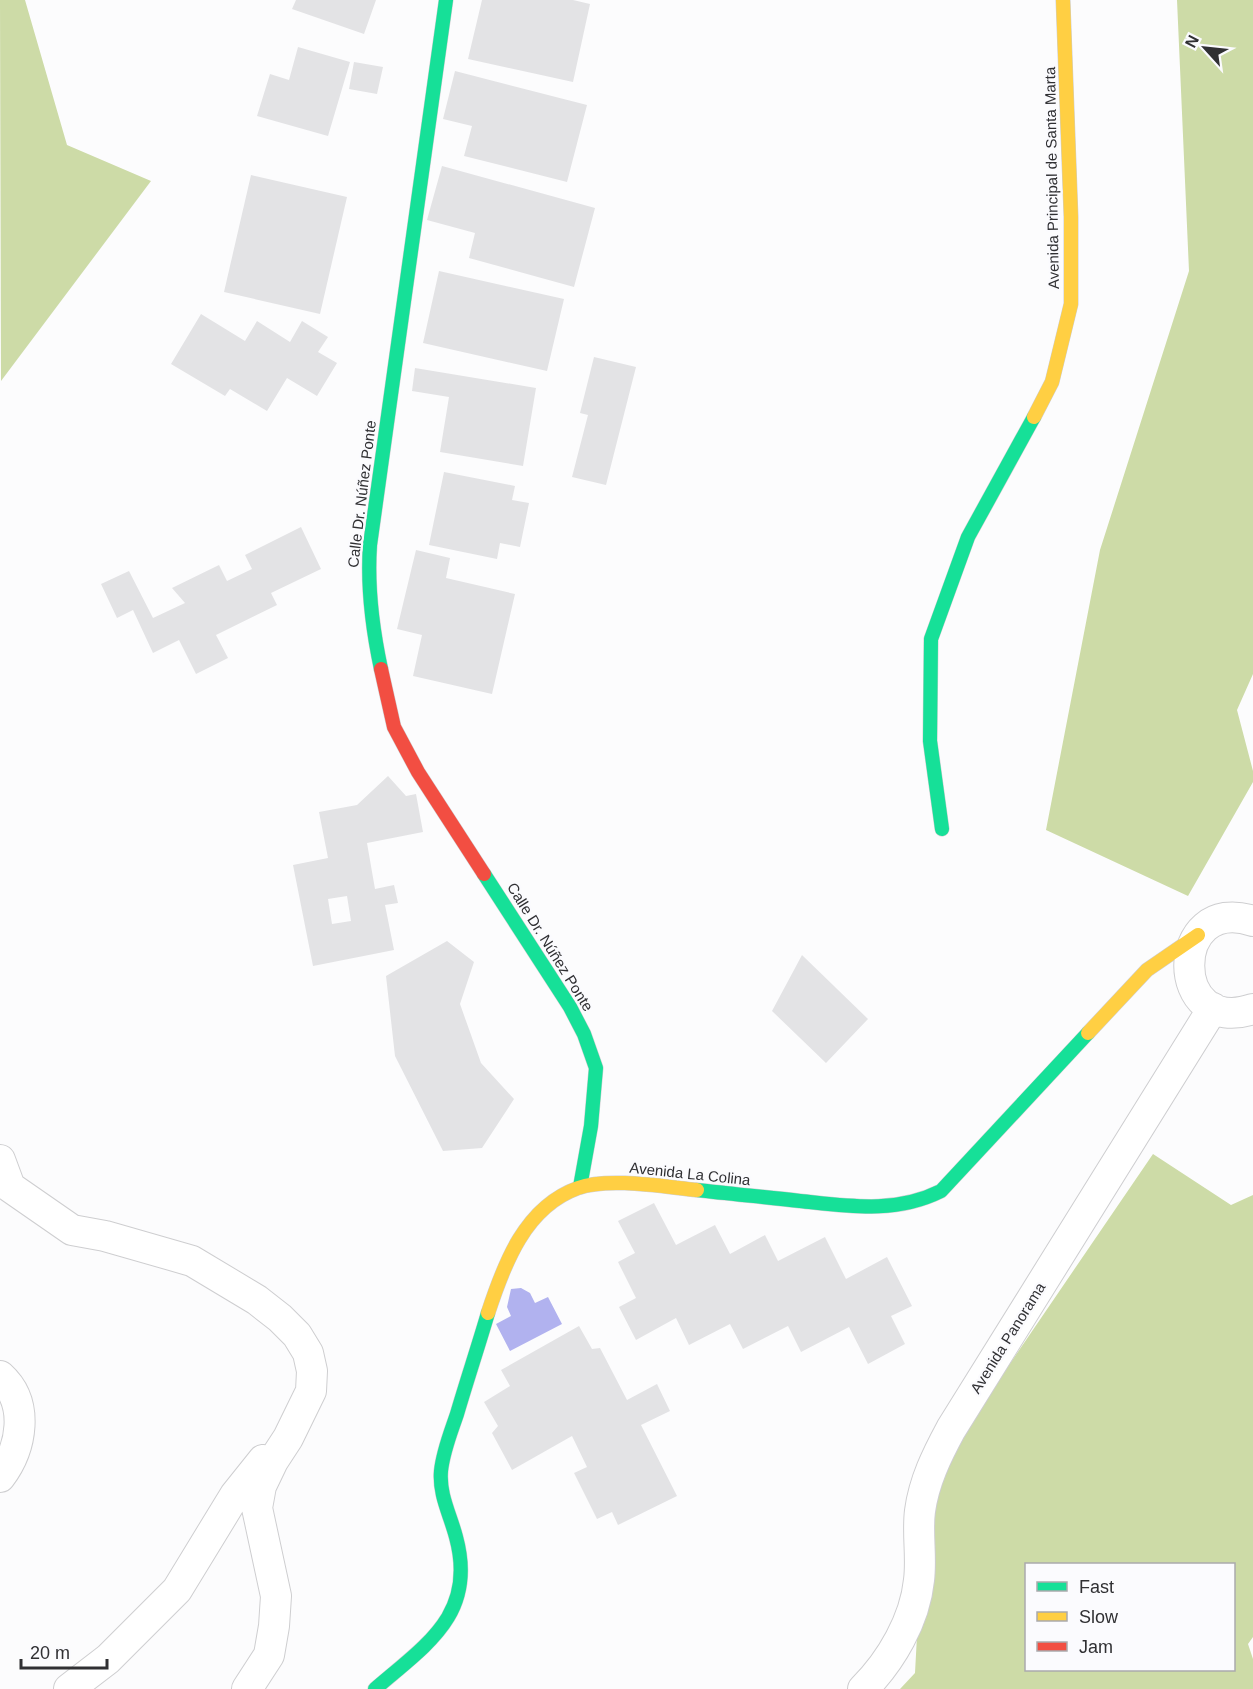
<svg xmlns="http://www.w3.org/2000/svg" width="1253" height="1689" font-family="Helvetica,sans-serif">
<style>
.forest{fill:#cddba7;fill-rule:evenodd}
.water{fill:#b1b2ef}
.building{fill:#e3e3e5;fill-rule:evenodd}
.lines{fill:none;stroke-linecap:round;stroke-linejoin:round}
.street-casing{stroke:#ceced0;stroke-width:32}
.fast-casing{stroke:#ceced0;stroke-width:15}
.slow-casing{stroke:#ceced0;stroke-width:15}
.jam-casing{stroke:#ceced0;stroke-width:15}
.street{stroke:#fff;stroke-width:30}
.fast{stroke:#16e098;stroke-width:14}
.slow{stroke:#ffcf43;stroke-width:14}
.jam{stroke:#f24e42;stroke-width:14}
.labels{text-anchor:middle;stroke-width:4.5;stroke-linejoin:round;paint-order:stroke}
.street-label{font-size:15px;fill:#303033;stroke:#fbfbfe}
</style>
<rect width="100%" height="100%" fill="#fcfcfd"/>
<!-- forest -->
<path class="forest" d="M0,0H25L67,145L151,181L1,381Z
M1177,0H1253V674L1237,710L1253,771V782L1188,896L1046,830L1100,550L1189,271Z
M1153,1154L1231,1205L1253,1195V1637L1248,1644L1253,1659V1689H900L915,1673L925,1488ZM1026,1564H1234V1670H1026Z"/>
<!-- water -->
<path class="water" d="M521,1288L530,1293L535,1303L548,1297L562,1324L510,1351L496,1324L511,1316L507,1307L511,1289Z"/>
<!-- building -->
<path class="building" d="M296,0H376L364,34L292,9Z
M482,0H573L590,4L573,82L468,59Z
M298,47L350,62L328,136L257,116L270,74L289,80Z
M354,62L383,67L377,94L349,89Z
M455,71L587,105L567,182L464,156L472,126L443,119Z
M442,166L595,208L574,287L469,258L475,233L427,220Z
M251,175L347,197L320,314L224,292Z
M439,271L564,299L547,371L423,343Z
M201,314L245,341L257,321L290,342L302,321L328,337L318,352L337,363L317,396L287,378L267,411L230,389L225,396L171,364Z
M594,357L636,367L606,485L572,477L588,415L580,413Z
M415,368L536,388L523,466L440,452L449,397L412,391Z
M444,472L515,486L512,500L529,503L520,547L500,543L497,559L429,545Z
M301,527L321,569L271,593L277,605L216,635L228,658L196,674L179,640L153,653L133,610L117,618L101,584L129,571L153,618L185,603L172,588L219,565L227,581L252,569L245,555Z
M416,550L450,558L446,578L515,594L492,694L413,676L422,635L397,629Z
M388,776L406,796L416,794L423,832L367,843L375,889L394,885L398,903L385,905L394,950L313,966L293,865L328,858L319,812L357,805ZM347,896L351,921L332,924L328,899Z
M447,941L474,962L460,1004L481,1063L514,1099L482,1148L443,1151L395,1056L386,976Z
M802,955L868,1019L826,1063L772,1011Z
M654,1203L676,1245L715,1225L730,1254L765,1235L778,1261L825,1237L846,1279L887,1257L912,1306L891,1316L905,1344L868,1364L849,1327L801,1352L788,1326L743,1349L730,1324L689,1345L676,1318L636,1340L619,1307L636,1298L618,1262L635,1253L618,1221Z
M579,1326L592,1349L600,1348L627,1400L657,1384L670,1411L641,1425L677,1496L618,1525L612,1512L597,1519L574,1473L587,1467L572,1436L512,1470L492,1433L498,1426L484,1402L510,1386L501,1370Z"/>
<g class="lines">
<defs>
<path id="street" d="M1253,921C1168,893 1168,1038 1253,1009
M0,1160L10,1187L72,1230L105,1236L192,1261L257,1300L280,1318L297,1335L308,1353L312,1371L311,1391L288,1438L273,1461L261,1486L257,1508L276,1596L274,1626L269,1655L247,1689
M0,1376C30,1403 22,1448 0,1477
M69,1689L108,1659L177,1590L235,1495L263,1460
M863,1689C891,1661 915,1620 919,1580C922,1557 917,1533 920,1511C924,1481 937,1455 951,1429L1213,1008"/>
<path id="fast" d="M381,669C372,627 367,588 370,545L446,0
M942,829L930,741L931,639L968,537L1034,417
M484,874L570,1007L584,1034L596,1068L591,1126L580,1187
M697,1190C731,1194 766,1197 800,1201C849,1206 895,1214 941,1191L1088,1033
M375,1689C427,1644 477,1614 456,1537C450,1514 439,1495 441,1471C443,1451 451,1432 457,1414C467,1380 478,1347 488,1313"/>
<path id="slow" d="M1034,417L1052,382L1071,304V217L1063,0
M1088,1033L1147,970L1198,935
M488,1313C504,1264 525,1207 578,1188C609,1177 665,1187 697,1190"/>
<path id="jam" d="M381,669L394,727L418,772L484,874"/>
</defs>
<!-- street casing -->
<use href="#street" class="street-casing"/>
<!-- fast casing -->
<use href="#fast" class="fast-casing"/>
<!-- slow casing -->
<use href="#slow" class="slow-casing"/>
<!-- jam casing -->
<use href="#jam" class="jam-casing"/>
<!-- street -->
<use href="#street" class="street"/>
<!-- fast -->
<use href="#fast" class="fast"/>
<!-- slow -->
<use href="#slow" class="slow"/>
<!-- jam -->
<use href="#jam" class="jam"/>
</g>
<g class="labels">
<!-- street labels -->
<g class="street-label">
<text transform="translate(1052 178) rotate(-91)" y="5">Avenida Principal de Santa Marta</text>
<text transform="translate(362 494) rotate(-83)" y="5">Calle Dr. Núñez Ponte</text>
<text transform="translate(550 947) rotate(58)" y="5">Calle Dr. Núñez Ponte</text>
<text transform="translate(690 1174) rotate(6)" y="5">Avenida La Colina</text>
<text transform="translate(1008 1338) rotate(-58)" y="5">Avenida Panorama</text>
</g>
</g>
<!-- legend -->
<rect x="1025" y="1563" width="210" height="108" fill="#fbfbfe" stroke="#aaaaad" stroke-width="1.5"/>
<rect x="1037" y="1582" width="30" height="9" fill="#16e098" stroke="#aaaaad" stroke-width="1.5"/>
<text x="1079" y="1593" font-size="18" fill="#303033">Fast</text>
<rect x="1037" y="1612" width="30" height="9" fill="#ffcf43" stroke="#aaaaad" stroke-width="1.5"/>
<text x="1079" y="1623" font-size="18" fill="#303033">Slow</text>
<rect x="1037" y="1642" width="30" height="9" fill="#f24e42" stroke="#aaaaad" stroke-width="1.5"/>
<text x="1079" y="1653" font-size="18" fill="#303033">Jam</text>
<!-- north arrow -->
<g transform="translate(1205 48) rotate(297)" stroke="#fbfbfe" stroke-width="4.5" paint-order="stroke">
<path d="M0-4.5L10 22L0 15L-10 22Z" fill="#303033"/>
<text y="-9" font-size="16" font-weight="bold" text-anchor="middle" fill="#303033">N</text>
</g>
<!-- scale -->
<path d="M21 1659v9h86v-9" fill="none" stroke="#303033" stroke-width="3"/>
<text x="30" y="1659" font-size="18" fill="#303033" stroke="#fbfbfe" stroke-width="4.5" paint-order="stroke">20 m</text>
</svg>
